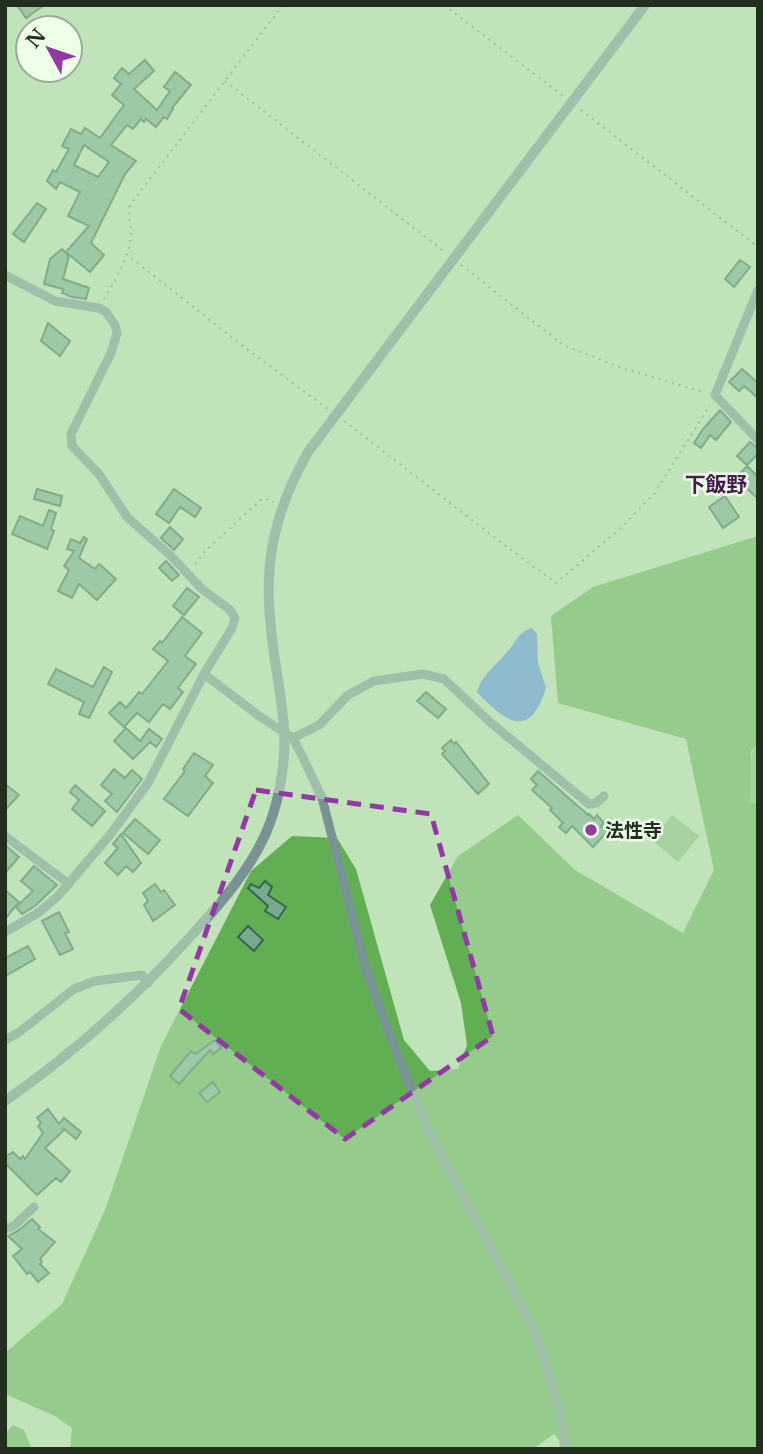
<svg xmlns="http://www.w3.org/2000/svg" width="763" height="1454" font-family="'Libre Baskerville','Noto Sans JP',serif">
<style>
.green{fill:#8abd80}
.forest{fill:#62af53}
.water{fill:#558be6}
.building{fill:#77a98e;stroke:#36664e;stroke-width:2;fill-rule:evenodd}
.lines{fill:none;stroke-linecap:round;stroke-linejoin:round}
.path{stroke:#789172;stroke-width:2;stroke-dasharray:2 5;stroke-linecap:butt}
.minor{stroke:#799395;stroke-width:9}
.tertiary{stroke:#799395;stroke-width:10}
.marked{fill:none;stroke:#9339a5;stroke-width:5;stroke-dasharray:14 9;stroke-linejoin:round}
.poi-dot{fill:#9339a5;stroke:#edfee9;stroke-width:2.5}
.labels{text-anchor:middle;stroke-width:5;stroke-linejoin:round;paint-order:stroke}
.poi-label{font-size:19px;font-weight:bold;fill:#222f1f;stroke:#edfee9;text-anchor:start}
.neighbourhood-label{font-size:21px;font-weight:bold;fill:#471d50;stroke:#edfee9}
</style>
<rect width="100%" height="100%" fill="#c0e3b9"/>
<!-- green -->
<path class="green" d="M756,743L758,744L757,804L750,802C750,786 748,755 756,743Z
M672,815L699,836L678,862L652,840Z"/>
<!-- forest -->
<path class="forest" d="M758,536V744L751,751L750,802L758,804V1449H560L559,1440L554,1434L533,1449H70L72,1428L55,1416L5,1394V1353L62,1304L105,1210L161,1046L251,871L292,836L337,838L356,869L404,1040L430,1071L458,1069L467,1045L461,1003L430,905L458,856L518,815L575,870L683,933L714,870L686,739L558,703L551,616L593,587Z
M13,1425L24,1430L32,1449H5V1434Z"/>
<!-- water -->
<path class="water" d="M532,628L537,634L538,663L546,688C530,740 506,723 477,692C482,674 497,665 508,651C517,641 518,632 532,628Z"/>
<!-- building -->
<path class="building" d="M17,5H44L26,18Z
M145,60L154,71L134,89L157,110L170,91L164,87L175,72L191,85L172,108L173,109L167,119L164,117L156,127L146,119L144,122L141,119L133,129L127,125L111,145L136,161L125,174L91,243L104,255L90,272L66,252L89,226L68,216L80,192L60,182L56,189L47,181L53,170L56,172L69,149L62,146L71,129L81,134L85,128L100,138L124,105L112,95L121,84L114,78L122,68L129,74ZM84,145L109,162L98,177L74,165Z
M37,203L46,209L24,242L13,234Z
M62,249L69,256L63,279L89,288L86,299L72,297L62,293L63,289L44,284L50,259Z
M740,260L750,267L734,287L725,279Z
M48,323L70,341L60,356L41,341Z
M742,369L758,383V398L744,386L739,391L729,382Z
M720,410L731,422L716,440L710,435L701,448L694,443L703,429Z
M750,442L758,448V454L747,465L737,456Z
M747,466L758,477V499L736,478Z
M37,489L62,496L60,506L34,499Z
M174,489L201,508L195,517L180,507L169,523L156,514Z
M725,496L739,517L723,528L709,507Z
M49,510L56,513L51,529L54,531L47,549L12,534L20,516L43,526Z
M170,527L183,539L174,550L161,538Z
M84,537L87,539L79,558L95,569L99,564L116,579L97,600L79,584L72,598L58,591L69,570L64,566L74,551L67,549L71,539L80,543Z
M166,561L179,575L172,581L159,568Z
M187,588L199,597L184,615L173,606Z
M182,617L202,633L185,656L196,664L178,688L183,692L170,709L163,704L149,722L137,713L124,727L109,713L120,702L126,708L139,692L142,694L168,661L153,649L160,641L162,643Z
M104,667L112,672L89,718L79,714L84,702L48,684L56,669L93,687Z
M426,692L446,709L438,718L417,701Z
M126,728L140,741L149,729L162,739L156,747L150,742L133,759L114,741Z
M451,740L454,744L456,742L489,784L478,794L442,754L445,751L442,748Z
M194,753L213,765L205,776L213,783L188,816L164,799L185,771L183,769Z
M114,769L125,778L132,770L142,779L117,812L105,801L112,794L101,785Z
M538,771L588,815L589,814L594,819L597,815L604,823L601,826L607,832L593,847L572,826L566,833L559,827L563,823L550,810L552,808L532,790L537,785L531,779Z
M5,784L19,795L5,810Z
M75,785L105,811L92,826L72,809L79,800L70,792Z
M135,819L160,840L148,854L123,833Z
M121,834L141,863L133,872L126,866L118,875L105,863L118,848L113,844Z
M5,845L19,857L5,873Z
M34,866L57,885L35,906L22,914L16,907L33,891L21,881Z
M265,881L272,887L268,895L286,907L278,919L265,911L268,906L248,888L251,884L259,888Z
M155,884L161,892L164,890L175,905L153,921L144,905L148,901L143,893Z
M5,890L19,902L5,919Z
M59,912L69,932L65,933L73,949L60,955L42,921Z
M248,926L263,940L254,951L238,937Z
M28,946L35,959L5,976V958Z
M215,1040L221,1048L213,1054L210,1050L179,1084L170,1076L191,1051L195,1054Z
M213,1082L220,1092L207,1102L199,1093Z
M48,1109L59,1124L64,1118L81,1132L76,1139L63,1128L64,1130L45,1148L70,1171L61,1182L56,1178L37,1195L5,1163V1157L13,1152L20,1159L23,1156L25,1159L43,1133L38,1126L41,1123L37,1118Z
M32,1219L40,1227L38,1229L55,1242L40,1259L42,1262L40,1264L49,1273L38,1282L30,1272L27,1274L13,1256L22,1249L8,1236L18,1231Z"/>
<g class="lines">
<!-- path -->
<path class="path" d="M444,5L563,96
M225,81L446,253
M581,110L758,247
M126,254L248,350L328,409
M461,265L563,345L622,368L703,392
M104,299C115,281 131,254 131,233C131,222 127,216 130,205L283,5
M344,421C415,475 484,531 556,583L621,528L654,494L710,405
M195,564L205,551L263,498L274,502"/>
<!-- minor -->
<path class="minor" d="M5,275L55,301L99,308L106,312L115,325L117,333L111,353L71,434L72,446L99,474L127,517L171,556L202,589L230,610L235,618L232,628L204,674L148,783L110,835L57,897L38,913L5,932
M758,290L715,395L758,440
M204,674L259,716L293,738L306,764L322,798L366,969L391,1038L427,1128L536,1333L560,1413L566,1449
M293,738L319,725L348,695L374,681L423,674L444,679L490,722L589,804L596,803L604,796
M5,836L69,884
M5,1040L18,1033L74,989L95,981L142,975L148,983
M5,1229L14,1226L34,1207"/>
<!-- tertiary -->
<path class="tertiary" d="M5,1101C74,1053 135,998 191,936C221,903 254,866 270,823C280,796 286,759 284,729C282,696 274,663 271,629C263,563 275,510 308,452L645,5"/>
</g>
<!-- marked area -->
<path d="M0 0H763V1454H0ZM256,790L431,814L493,1036L345,1139L179,1009Z" fill="#c0e3b9" fill-opacity=".55" fill-rule="evenodd"/>
<path class="marked" d="M256,790L431,814L493,1036L345,1139L179,1009Z"/>
<!-- markers -->
<circle class="poi-dot" cx="591" cy="830" r="7"/>
<g class="labels">
<!-- poi labels -->
<g class="poi-label">
<text x="605" y="837">法性寺</text>
</g>
<!-- neighbourhood labels -->
<g class="neighbourhood-label">
<text x="716" y="492">下飯野</text>
</g>
</g>
<!-- border -->
<rect width="763" height="1454" fill="none" stroke="#222f1f" stroke-width="14"/>
<!-- north arrow -->
<g transform="translate(49 49) rotate(310)"><circle r="33" fill="#edfee9" stroke="#9cab98" stroke-width="2"/>
<path d="M0-5L12 26L0 18L-12 26Z" fill="#9339a5"/>
<text y="-10" font-size="19" font-weight="bold" text-anchor="middle" fill="#222f1f">N</text>
</g>
</svg>
